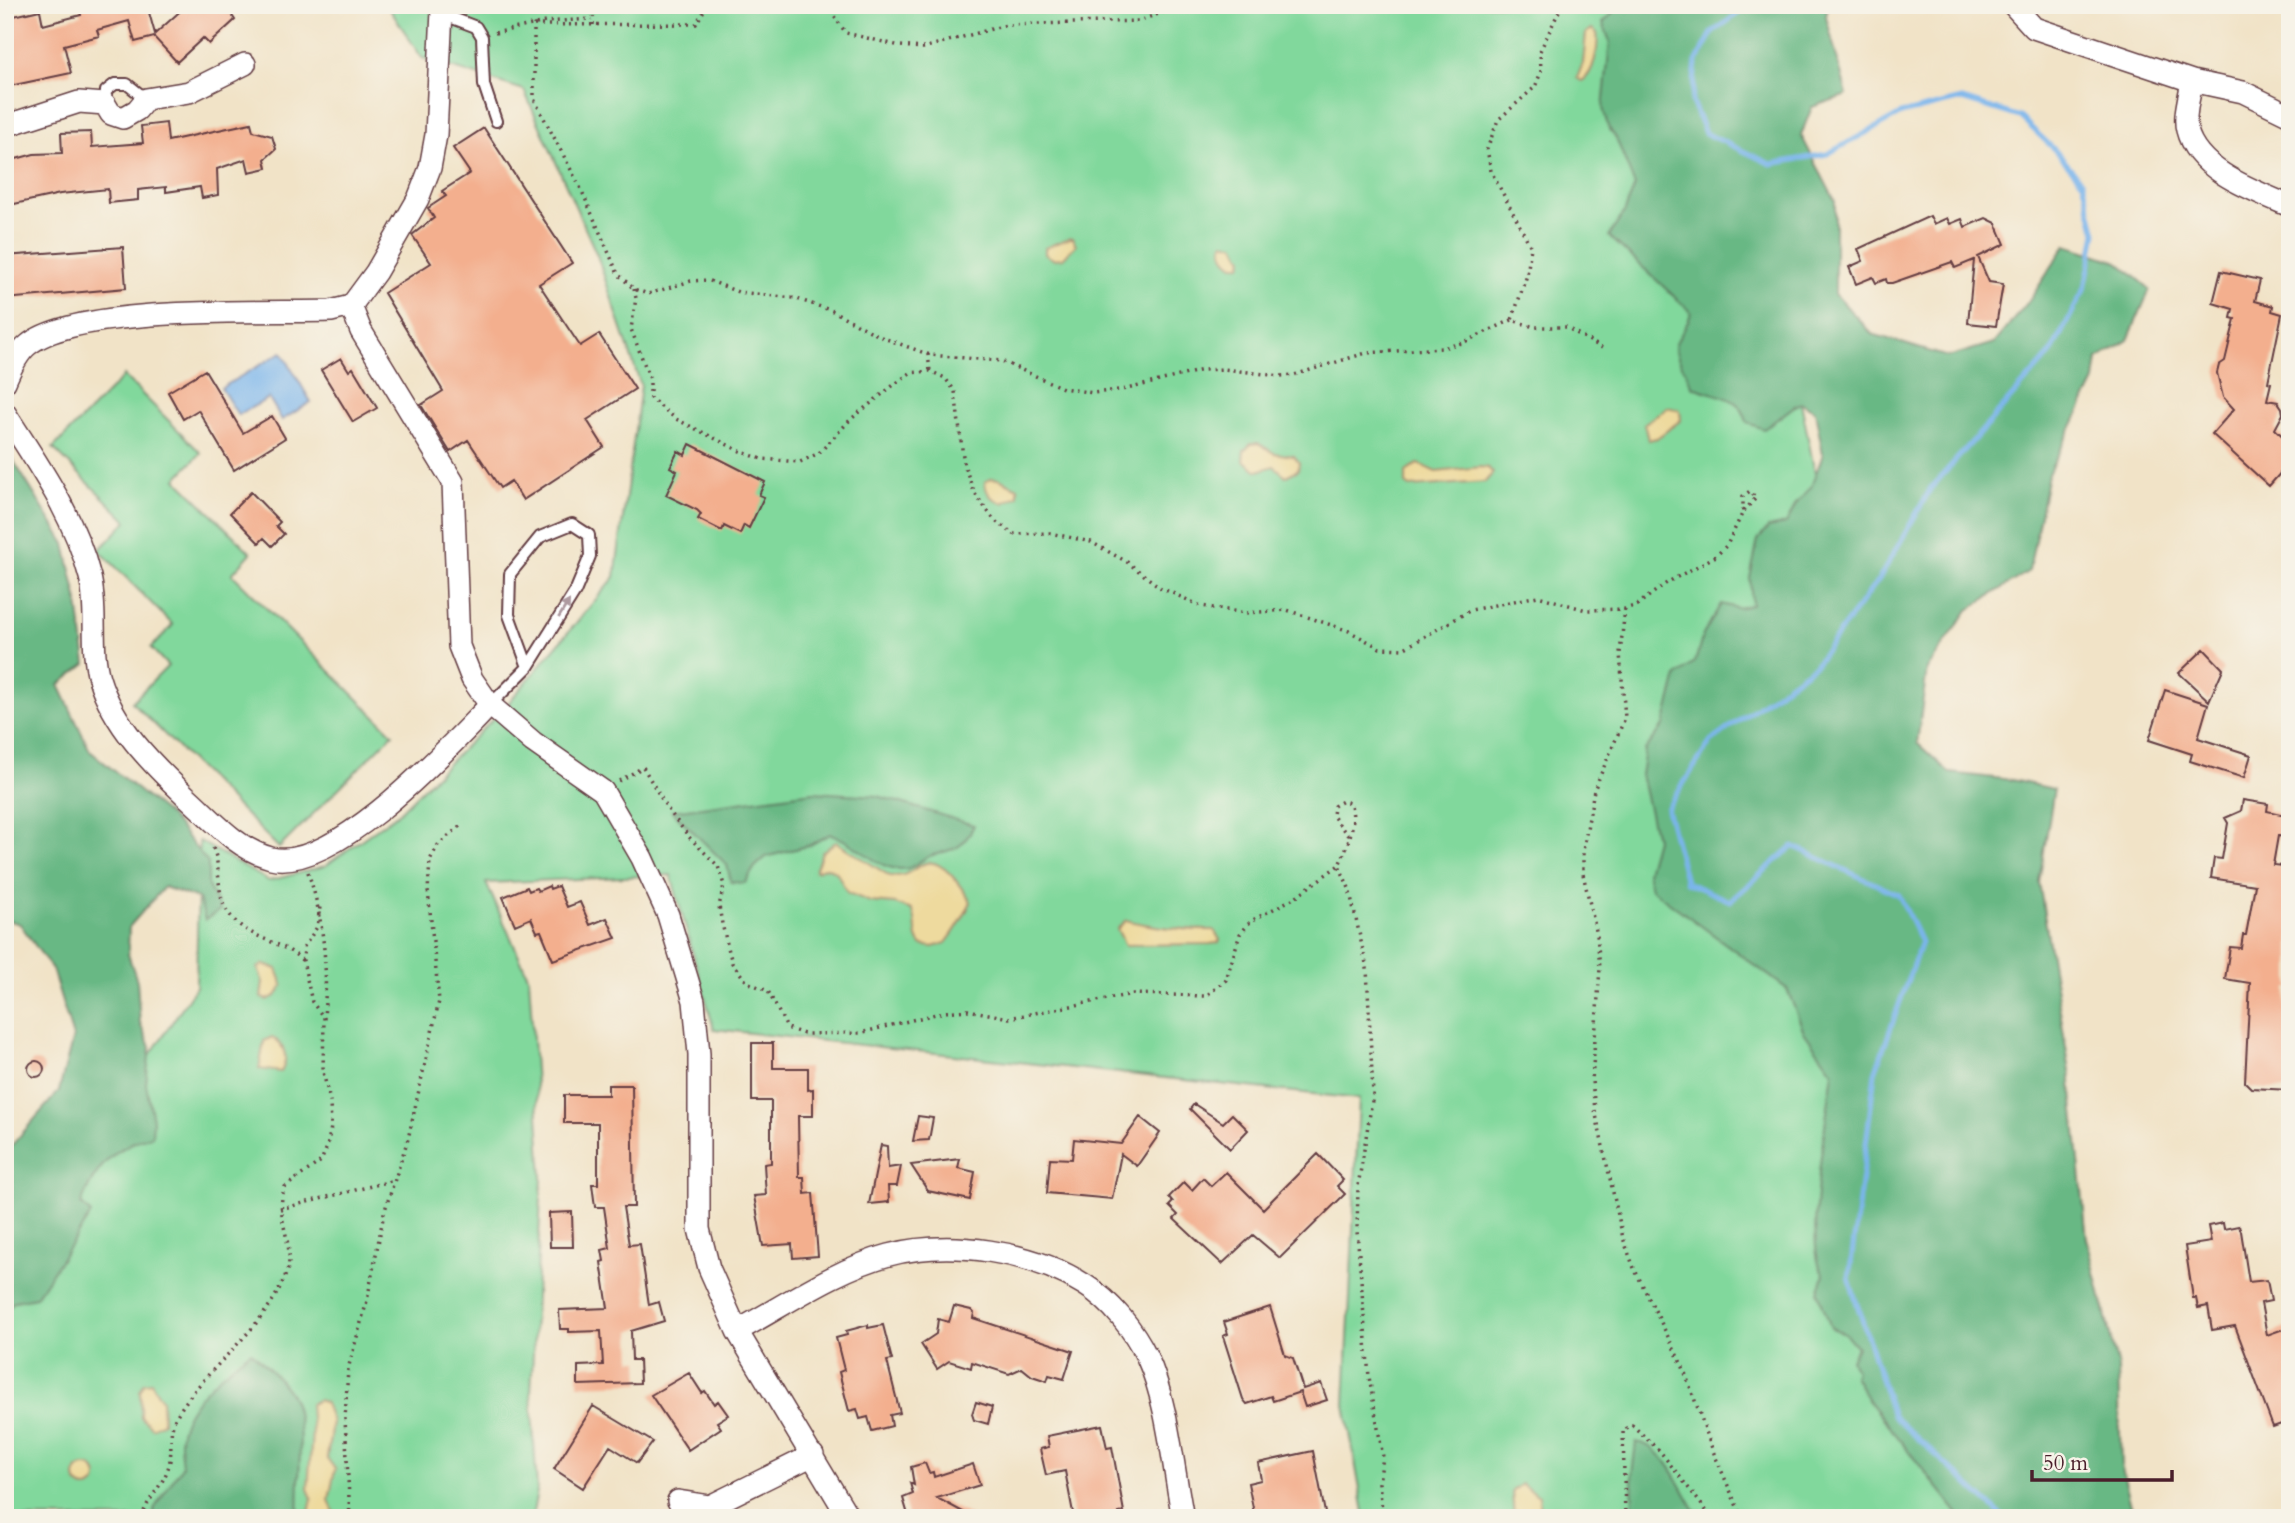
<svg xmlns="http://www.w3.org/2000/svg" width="2295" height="1523" font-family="Cardo,serif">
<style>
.green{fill:#81d89c;stroke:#667c64;stroke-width:2}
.forest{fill:#68b884;stroke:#596c58;stroke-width:2}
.sand{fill:#eeda9e;stroke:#9c7c64;stroke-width:2}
.water{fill:#7ab5ec;stroke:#626a8c;stroke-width:2}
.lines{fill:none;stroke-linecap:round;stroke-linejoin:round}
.stream{stroke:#7ab5ec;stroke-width:5}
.building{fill:#f3af8e}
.service-casing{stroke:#633c42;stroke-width:14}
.minor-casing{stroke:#633c42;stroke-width:24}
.path{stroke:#633c42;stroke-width:3.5;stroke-dasharray:2 5;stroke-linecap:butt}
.service{stroke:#fff;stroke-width:10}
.minor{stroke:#fff;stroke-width:21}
.oneway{fill:#ae9aa0}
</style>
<rect width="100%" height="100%" fill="#f7f3e8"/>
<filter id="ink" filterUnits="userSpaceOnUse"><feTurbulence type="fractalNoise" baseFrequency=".0143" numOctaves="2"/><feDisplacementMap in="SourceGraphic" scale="14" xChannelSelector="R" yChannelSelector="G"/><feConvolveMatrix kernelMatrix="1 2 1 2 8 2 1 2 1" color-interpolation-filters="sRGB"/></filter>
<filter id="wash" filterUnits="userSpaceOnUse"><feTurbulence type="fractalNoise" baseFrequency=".00686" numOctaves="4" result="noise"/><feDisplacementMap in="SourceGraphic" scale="28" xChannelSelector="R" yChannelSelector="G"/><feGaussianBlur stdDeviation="1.57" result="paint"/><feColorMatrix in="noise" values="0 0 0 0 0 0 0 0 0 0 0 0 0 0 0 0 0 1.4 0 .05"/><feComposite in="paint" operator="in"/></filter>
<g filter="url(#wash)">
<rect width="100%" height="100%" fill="#f1e3c7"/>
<!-- green -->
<path class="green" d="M387,5H1723L2020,1518H1365L1345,1405L1359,1099L714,1029L671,875L486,883L529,978L542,1177L531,1393L537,1491L532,1518H5V1269L196,987L199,841L269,881L325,866L397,814L505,707L615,577L641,386L597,255L524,90L422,58Z
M124,376L201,453L176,479L251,553L232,574L393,734L279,848L132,702L168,666L151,648L173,625L99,550L127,521L53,448Z"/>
<!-- forest -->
<path class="forest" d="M1620,5H1828L1826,17L1847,95L1812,107L1801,135L1835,201V294L1872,334L1948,357L1994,343L2029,301L2066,245L2118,262L2150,289L2128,340L2098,359L2095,381L2048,474L2029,571L1968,610L1927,669L1917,743L1950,773L2012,780L2054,789L2039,882L2070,1072L2087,1239L2118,1368L2121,1465L2134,1518H1962L1869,1402L1854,1376L1856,1370L1851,1360L1857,1347L1845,1333L1831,1328L1818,1292L1824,1275C1802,1248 1828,1111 1833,1072L1804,1032L1787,989L1651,889L1647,872L1656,839L1641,775L1645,750L1664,725L1677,676L1695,662L1703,635L1721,604L1737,608L1752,605L1750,578L1758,540L1768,528L1786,524L1796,504L1811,487L1823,454L1815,411L1802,403L1796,405L1764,429L1747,423C1741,393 1716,398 1692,386C1689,374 1672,355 1676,343C1681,332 1688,327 1691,312L1609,236L1624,213L1635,186L1616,138L1608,127L1603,108L1610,42L1603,23Z
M5,447L65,544L78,602L86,664L59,685L90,751L171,817L208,863V886L220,910L205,920L199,899L164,887L129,927L128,954L137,981L140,1023L150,1047L146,1084L153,1120L152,1136C115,1145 94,1169 81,1204L91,1214L36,1297L15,1301L5,1310V1153L59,1091L73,1037L52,969L20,924L5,919Z
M813,792L878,796L974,825C962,850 957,848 933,855C924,857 917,865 909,868C879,875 857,841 830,834L810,845L766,857L755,867L745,883L731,882L727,865L672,811Z
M251,1351C264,1364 281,1379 291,1395C307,1422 296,1484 299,1518H154V1509L182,1466C181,1453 178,1440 182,1428C190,1398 228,1368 251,1351Z
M1636,1442C1670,1446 1682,1497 1701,1518H1659V1513L1633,1507L1632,1475Z"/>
<!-- sand -->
<path class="sand" d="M1592,29L1597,33C1599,47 1594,74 1582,81L1577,78L1583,63L1586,33Z
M1069,238H1073L1076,245L1063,258L1053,259L1045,254V248Z
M1224,242L1236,245L1243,259L1241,265H1234C1226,260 1220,252 1224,242Z
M1667,407L1680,410L1681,420L1657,438L1648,440L1644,424Z
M1258,443L1274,453L1294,456L1299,462L1298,470L1286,476L1274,466L1258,471L1243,460L1244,451L1251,444Z
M1418,464L1436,472L1481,467L1488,468L1493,473L1485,482L1410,487L1406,484V472Z
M991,478L999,479L1018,488V496L1003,503C992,499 986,495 985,482Z
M836,842L890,876C912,877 911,867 926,863C944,858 963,890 971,902C964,917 956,930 946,943L933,947L921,945C912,934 919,922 912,910L895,904L870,902L848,893C841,885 840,868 825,868C822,868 818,871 815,871L822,852Z
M1126,920C1156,928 1182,930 1214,930L1220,940L1218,943L1210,944L1125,945L1117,929Z
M264,964L277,969L283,985L276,996L267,1000L261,997L263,982L258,968Z
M272,1037C285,1045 289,1058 281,1072L259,1069L264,1041Z
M151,1382L162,1400L163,1422L152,1428L141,1417L140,1391L144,1383Z
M318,1400L325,1403L332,1422L327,1458L335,1469L329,1500L336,1518H308L312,1498L308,1489L312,1432L310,1404Z
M75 1477a11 11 0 1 1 22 0a11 11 0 1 1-22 0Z
M1522,1484L1539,1496L1542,1518H1514L1512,1491Z"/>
<!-- water -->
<path class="water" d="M282,352L311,402L282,420L269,398L238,415L221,388Z"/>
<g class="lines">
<!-- stream -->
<path class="stream" d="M1749,5L1712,33L1696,62L1692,102L1705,133L1771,164L1827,154L1901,114L1962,99L2020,117L2052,147L2083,182L2096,233L2085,288L2051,353L1931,488L1879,579L1815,665L1711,741L1667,809L1686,882L1730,901L1793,846L1899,895L1921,942L1875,1073L1849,1279L1893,1416L2005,1518"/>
</g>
<g id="blocks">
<!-- building -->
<path class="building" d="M79,5H140L142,11L148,9L155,34L187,5H225L235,20L209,44L203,38L177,62L154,37L135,42L129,21L97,30L99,36L64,45L71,73L5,87V18L40,10L43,25L81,15Z
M166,123L168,141L251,123L253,131L272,136L276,149L265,159L267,168L249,172L246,159L217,169L218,195L202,198L200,187L166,192V187L138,190V200L109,203L108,189L60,194L5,206V162L34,154L62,153L61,133L91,132L92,147L143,143L141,126Z
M484,128L572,263L539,284L580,346L599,334L635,389L587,420L604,447L523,500L511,481L500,488L468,440L450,452L421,405L443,391L384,293L431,263L412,235L434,218L428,208L446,196L442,191L470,173L453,148Z
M1930,216L1934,224L1947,218L1950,224L1962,219L1965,227L1986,218L1996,223L2005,244L1978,257L1989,282L2003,284L1996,326L1968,323L1974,260L1955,268L1952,262L1892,283H1887L1886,279L1876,283L1873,277L1856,284L1849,267L1863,261L1858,249Z
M123,247L126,288L5,299V256Z
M2221,271L2260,280L2255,301L2273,306L2272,311L2282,314L2268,382L2271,383L2267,400L2278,402L2282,408L2283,414L2275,429L2290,443V462L2269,486L2212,434L2234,409L2223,397L2217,373L2219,365L2225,361L2235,319L2231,318L2233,309L2213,303Z
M341,358L349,371L353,368L377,408L353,422L321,370Z
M205,370L243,433L272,416L285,438L234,470L198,410L183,419L168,392Z
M690,444L765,482L759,495L764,497L749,528L744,525L740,534L724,526L722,531L698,519L701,514L697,510L666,495L677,471L670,467L678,451L685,455Z
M251,492L280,522L276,526L284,534L272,546L264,538L259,543L230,513Z
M2204,649L2223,669L2209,701L2179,673Z
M2165,690L2208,704L2198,738L2251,755L2244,778L2190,761L2192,754L2149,740Z
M2243,800L2268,804L2267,811L2290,816V838L2278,836L2273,865L2290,867V988H2287L2286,1019H2290V1090L2251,1088L2245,1082L2250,983L2225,979L2230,947L2241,948L2243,935H2246L2255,885L2211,878L2214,858L2222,859L2228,823L2225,818L2241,811Z
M549,886L550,889L558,886L567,907L580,902L590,925L607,918L616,938L553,960L541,931L537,932L531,918L515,925L503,897L527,887L529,891L536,888L538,891Z
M752,1043H773V1068H808V1090L813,1089V1116H798L799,1177H804L805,1194L813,1193L818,1256L793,1258L792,1244L763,1246L754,1196L766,1195L764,1164L771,1163V1101H752Z
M28 1069a8 8 0 1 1 16 0a8 8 0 1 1-16 0Z
M608,1085H632L634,1207H623L629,1245L640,1244L649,1305L659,1302L664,1321L631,1331L632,1360H639L640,1383L578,1385V1366L603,1365L601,1331L569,1332V1329H560L559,1310L608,1308L601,1262L604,1261L602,1250L610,1248L604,1207H595L592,1184H598V1123H564V1095H608Z
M1194,1104L1223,1123L1232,1114L1248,1130L1230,1149L1190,1109Z
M918,1116L933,1118L929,1140L913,1141Z
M1140,1117L1160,1133L1137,1166L1121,1154L1112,1199L1047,1193L1050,1158L1072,1159L1074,1139L1121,1144Z
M881,1145L887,1146L888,1168L901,1166L897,1186H888L889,1202L869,1204Z
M1318,1154L1343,1180L1337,1186L1345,1194L1280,1258L1253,1235L1222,1264L1174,1219L1178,1215L1169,1206L1173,1202L1169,1197L1184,1182L1192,1190L1203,1178L1211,1186L1226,1172L1263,1209Z
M960,1159L958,1168L975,1172L970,1200L928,1191L911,1165Z
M572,1212L573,1247H550L549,1213Z
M2223,1223L2224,1229L2239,1226L2241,1231L2249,1282L2267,1280L2271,1301L2261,1303L2267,1335L2286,1328L2290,1339V1421L2273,1427L2235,1326L2212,1330L2208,1306L2198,1308L2196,1298H2193L2185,1246L2211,1242L2208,1226Z
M954,1306L971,1310L974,1313L973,1318L1073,1351L1064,1379L1049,1375L1047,1381L1032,1376L1022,1368L1009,1374L972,1362L971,1368L949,1361L937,1369L921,1344L936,1334L938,1319L949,1322Z
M1270,1307L1285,1355L1293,1358L1303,1389L1321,1383L1327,1400L1305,1407L1300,1392L1273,1401L1271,1396L1247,1404L1243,1399L1223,1336L1228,1334L1224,1322Z
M868,1325V1328L883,1325L892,1360L887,1361L900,1413L890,1415L892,1426L872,1431L868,1417L860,1419L857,1409L849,1411L839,1372L844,1370L836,1338L847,1335L846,1331Z
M689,1373L702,1393L705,1391L714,1404L718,1401L728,1415L717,1422L721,1428L688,1450L651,1395Z
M976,1402L992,1407L988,1424L974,1420L972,1414Z
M593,1406L653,1442L637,1463L610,1446L583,1488L554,1469Z
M1102,1425L1107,1448L1112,1447L1124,1512L1119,1513L1120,1518H1074L1065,1471L1046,1475L1040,1449L1049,1447L1047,1436Z
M1313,1451L1326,1518H1255L1248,1483L1261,1480L1258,1463Z
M925,1463L929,1473L933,1472L934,1477L973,1464L980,1485L937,1498L974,1518H909L903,1498L913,1494L910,1483L914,1485L911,1467Z"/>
</g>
</g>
<g filter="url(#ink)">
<use href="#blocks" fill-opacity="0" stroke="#633c42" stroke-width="2"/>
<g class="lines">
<defs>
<path id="service" d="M442,14L476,27L482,37L484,85L496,121
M105,104L106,91L115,84H127L146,99
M490,705L528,667L575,592L590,556L589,535L572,524L540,537L510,574L509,615L528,667"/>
<path id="minor" d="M2013,5L2034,28L2192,81L2243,92L2290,115
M2192,81C2190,95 2183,116 2187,130C2197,171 2255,191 2290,206
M5,126L79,102L105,104L111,114L123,118L137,110L146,99L189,92L245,64
M351,306L361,331L453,482L459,646L472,679L490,705L533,742L603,791L642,858L668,915L694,1001L699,1054V1229L709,1268L737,1331L849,1518
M5,382C10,370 18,353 28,345C76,305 264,313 331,311L351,306L376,272L418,199L430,168L436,135L442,11L438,5
M5,413C39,466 74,515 90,577C98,609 90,648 99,678C113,725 151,763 186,796C211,818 236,849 271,858C334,873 448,748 490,705
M737,1331C785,1305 836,1269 889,1255C950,1239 1032,1251 1085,1285C1111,1301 1134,1330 1147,1357C1168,1403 1173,1468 1183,1518
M678,1501L710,1506L813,1455"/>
</defs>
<!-- service casing -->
<use href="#service" class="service-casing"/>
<!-- minor casing -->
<use href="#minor" class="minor-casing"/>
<!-- path -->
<path class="path" d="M707,5L696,24L534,25V99L581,189L618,274L634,289L648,294L691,281L708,280L738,292L794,298L833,311L881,337L930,355L1001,361L1063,388L1093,393L1127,389L1203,370L1224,369L1280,376L1294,375L1366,353L1442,348L1462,343L1512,320
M826,5L846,33L900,46L923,48L1006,25L1138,21L1185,5
M1562,5L1540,51L1541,72L1535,87L1498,120L1487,149L1491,171L1531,247L1527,275L1512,320L1534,327H1566L1602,348
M593,25L594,5
M495,33L545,22L592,19
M634,289L636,298L631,329L650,379V398L676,419L742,452L762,459L800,462L819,453L851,419L895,384L910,373L930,371L945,378L955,391L964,465L975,494L995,521L1014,534L1050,533L1091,542L1127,562L1161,588L1201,606L1246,613L1287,610L1349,631L1380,648L1403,649L1471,610L1538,596L1586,610L1625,609L1637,605L1668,582L1716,556L1727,545L1743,512L1756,498L1750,491L1743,496V512
M928,354L930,371
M1625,609L1620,653L1625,718L1594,790L1583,851V874L1597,935L1600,968L1592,1081L1595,1110L1623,1238L1634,1268L1683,1367L1713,1451L1742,1518
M619,781L643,767L667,808L689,837L718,866L724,885L719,906L722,924L732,963L747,982L768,991L787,1028L804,1034L860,1033L944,1012L968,1010L1009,1018L1133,994L1206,996L1226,980L1240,934L1251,921L1294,898L1339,865
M1348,836L1333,816L1334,806L1343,801L1350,803C1358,822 1347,847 1339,865L1349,888L1367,968L1373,1095L1358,1186L1357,1231L1369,1377L1383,1457L1379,1483L1383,1518
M213,848C221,866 216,888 225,907C242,940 278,937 303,961
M308,872C324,920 328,968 324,1018
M280,1209L395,1180
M142,1518C146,1500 161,1488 167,1471C175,1452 166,1434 177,1415C208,1364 267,1329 287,1271C296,1244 273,1217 285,1187L321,1161L327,1147L331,1127L330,1101L323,1072L324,1018L312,1002L303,961L304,947L317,927L320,907
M350,1518L345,1419L348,1369L367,1301L384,1213L408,1139L439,1001L428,891L430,860L438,845L460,826
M1625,1518L1623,1430L1632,1425L1659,1450L1712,1518"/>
<!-- service -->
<use href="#service" class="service"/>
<!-- minor -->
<use href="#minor" class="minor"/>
</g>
<!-- one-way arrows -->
<defs><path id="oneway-solid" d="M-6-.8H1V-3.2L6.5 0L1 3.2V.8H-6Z" transform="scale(1.75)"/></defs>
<use class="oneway" href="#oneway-solid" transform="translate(564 609) rotate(-58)"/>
</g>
<!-- margin -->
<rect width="2295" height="1523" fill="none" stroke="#f7f3e8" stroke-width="28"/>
<!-- scale -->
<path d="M2032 1470v10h140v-10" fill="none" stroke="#4a1f2b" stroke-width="3.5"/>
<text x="2043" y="1470" font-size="21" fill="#4a1f2b" stroke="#f7f3e8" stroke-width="5" paint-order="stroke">50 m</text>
</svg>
